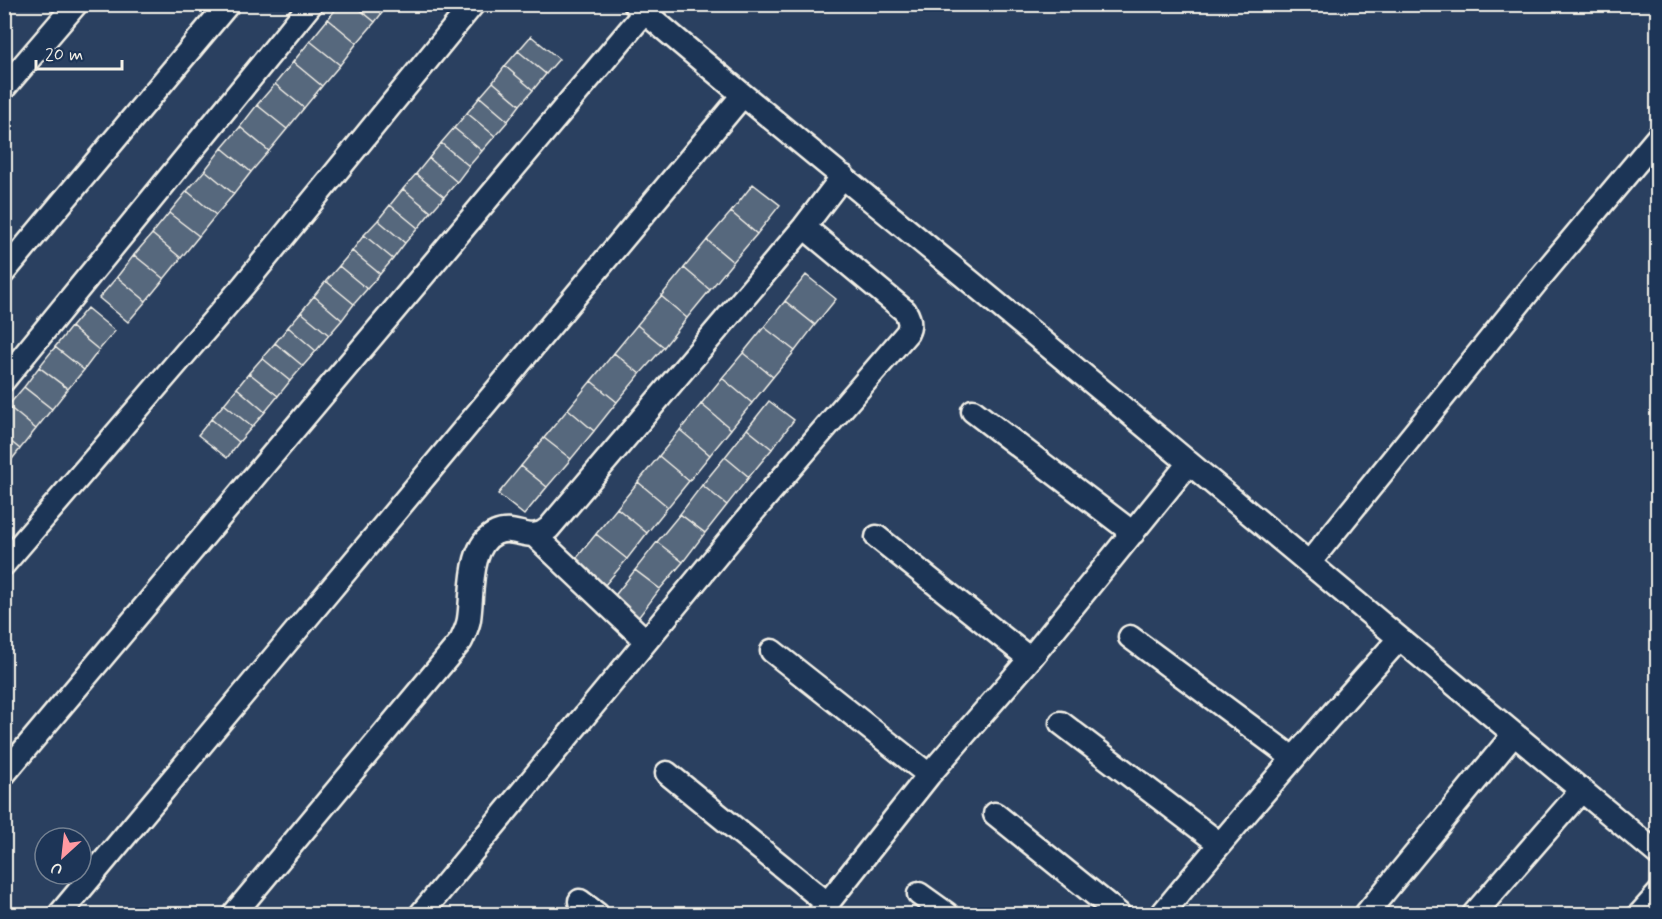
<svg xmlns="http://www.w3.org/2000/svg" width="1662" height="919" font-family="Mynerve,sans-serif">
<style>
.building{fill:#56677d;stroke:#f4f1e8;stroke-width:1.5}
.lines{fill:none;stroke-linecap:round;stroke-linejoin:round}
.street-casing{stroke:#f4f1e8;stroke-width:27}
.street{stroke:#1d3557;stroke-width:22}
</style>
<rect width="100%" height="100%" fill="#2a4060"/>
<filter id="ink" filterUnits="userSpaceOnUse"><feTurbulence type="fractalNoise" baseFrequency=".0167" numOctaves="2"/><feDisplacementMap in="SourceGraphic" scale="12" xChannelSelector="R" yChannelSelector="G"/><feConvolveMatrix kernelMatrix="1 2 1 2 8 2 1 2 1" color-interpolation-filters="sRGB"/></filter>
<g filter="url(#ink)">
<!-- building -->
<path class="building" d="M340,4H353L375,22L357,43L328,19Z
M353,4H389L375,22Z
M328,19L357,43L340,65L310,41Z
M531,36L559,59L546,74L518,51Z
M310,41L340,65L322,86L293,62Z
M518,51L546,74L533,90L505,66Z
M293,62L322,86L304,108L275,84Z
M505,66L533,90L520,105L493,82Z
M493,82L520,105L508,121L480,97Z
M275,84L304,108L287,129L257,105Z
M480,97L508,121L495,136L467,113Z
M257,105L287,129L269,151L240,127Z
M467,113L495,136L482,151L454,128Z
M240,127L269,151L251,172L222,148Z
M454,128L482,151L469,166L441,143Z
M441,143L469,166L457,182L429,158Z
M222,148L251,172L234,194L205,170Z
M429,158L457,182L444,197L416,174Z
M205,170L234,194L216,215L187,191Z
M416,174L444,197L431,212L403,189Z
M753,184L780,205L757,234L731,212Z
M403,189L431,212L418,228L390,205Z
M187,191L216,215L199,236L169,213Z
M390,205L418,228L405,243L378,220Z
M731,212L757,234L733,262L707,240Z
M169,213L199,236L181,258L152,234Z
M378,220L405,243L393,259L364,235Z
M152,234L181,258L164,279L134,255Z
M364,235L393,259L380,274L352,251Z
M707,240L733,262L710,290L684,268Z
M352,251L380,274L367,289L339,266Z
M134,255L164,279L146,301L117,277Z
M339,266L367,289L354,304L326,281Z
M684,268L710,290L687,318L661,296Z
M806,275L836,299L815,325L785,301Z
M117,277L146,301L128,322L99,298Z
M326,281L354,304L342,320L314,296Z
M314,296L342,320L329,335L301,312Z
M661,296L687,318L664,347L637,325Z
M785,301L815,325L795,351L764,327Z
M87,308L115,331L99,350L71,327Z
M301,312L329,335L316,351L288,327Z
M637,325L664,347L640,374L614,353Z
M71,327L99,350L84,370L55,347Z
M288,327L316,351L303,366L275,343Z
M764,327L795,351L773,377L743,353Z
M275,343L303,366L290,381L262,358Z
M55,347L84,370L68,389L39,367Z
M614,353L640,374L617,402L591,381Z
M743,353L773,377L752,403L722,378Z
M262,358L290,381L278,396L249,373Z
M39,367L68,389L52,409L24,387Z
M249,373L278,396L265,412L237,388Z
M722,378L752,403L731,429L701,404Z
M591,381L617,402L594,431L568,409Z
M24,387L52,409L36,429L8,406Z
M237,388L265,412L252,427L224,404Z
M769,401L794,420L772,449L747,429Z
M224,404L252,427L239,442L211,419Z
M701,404L731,429L710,455L680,430Z
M8,406L36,429L20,449L4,436V410Z
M568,409L594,431L571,459L544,438Z
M211,419L239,442L227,458L198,435Z
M747,429L772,449L749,477L725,457Z
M680,430L710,455L689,481L659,456Z
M4,436L20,449L5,468H4Z
M544,438L571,459L547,487L521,466Z
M659,456L689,481L668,507L638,482Z
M725,457L749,477L727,505L702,485Z
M521,466L547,487L524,515L498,494Z
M638,482L668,507L647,533L617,508Z
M702,485L727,505L705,533L680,514Z
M617,508L647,533L627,559L596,534Z
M680,514L705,533L683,562L657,542Z
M596,534L627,559L605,585L575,560Z
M657,542L683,562L660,589L635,570Z
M635,570L660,589L638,618L613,598Z"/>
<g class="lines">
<defs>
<path id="street" d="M635,4C757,109 882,208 1006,311C1224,491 1440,673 1658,854
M4,88L76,4
M4,272L228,4
M4,380L311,4
M973,411L1133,533
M534,535L646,641
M877,537L1030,659
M1309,563L1538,280L1658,137
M4,564L244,285L473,4
M1130,637L1293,758
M772,651L929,775
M1061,723L1220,844
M667,773L828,904
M4,774L644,13
M995,814L1119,914
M919,894L947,914
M580,901L597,914
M60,914L742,96
M234,914L461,641C464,634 468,627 469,619C473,594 468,545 496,533C515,524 530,545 549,528L804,227L843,176
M421,914L752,513L907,333C911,325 910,319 905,311L804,227
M819,914L929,775L1030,659L1189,463
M1162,914C1239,820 1318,729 1399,639
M1366,914L1514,734
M1474,914L1581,791
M1640,914L1658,894"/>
</defs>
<!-- street casing -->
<use href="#street" class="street-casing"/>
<!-- street -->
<use href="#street" class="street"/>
</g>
</g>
<!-- margin -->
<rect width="1662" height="919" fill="none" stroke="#1d3557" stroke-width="24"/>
<rect x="12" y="12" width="1638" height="895" fill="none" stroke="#f4f1e8" stroke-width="2" filter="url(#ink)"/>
<!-- north arrow -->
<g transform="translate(63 856) rotate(207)"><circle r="28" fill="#1d3557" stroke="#738091" stroke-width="1.5"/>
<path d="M0-4.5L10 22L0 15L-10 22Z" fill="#ff9aa2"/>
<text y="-9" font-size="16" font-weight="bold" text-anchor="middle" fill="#f4f1e8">U</text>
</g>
<!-- scale -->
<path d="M36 60v9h86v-9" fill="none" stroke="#f4f1e8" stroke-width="3"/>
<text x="45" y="60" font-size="18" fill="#f4f1e8" stroke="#1d3557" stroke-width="4.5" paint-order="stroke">20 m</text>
</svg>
